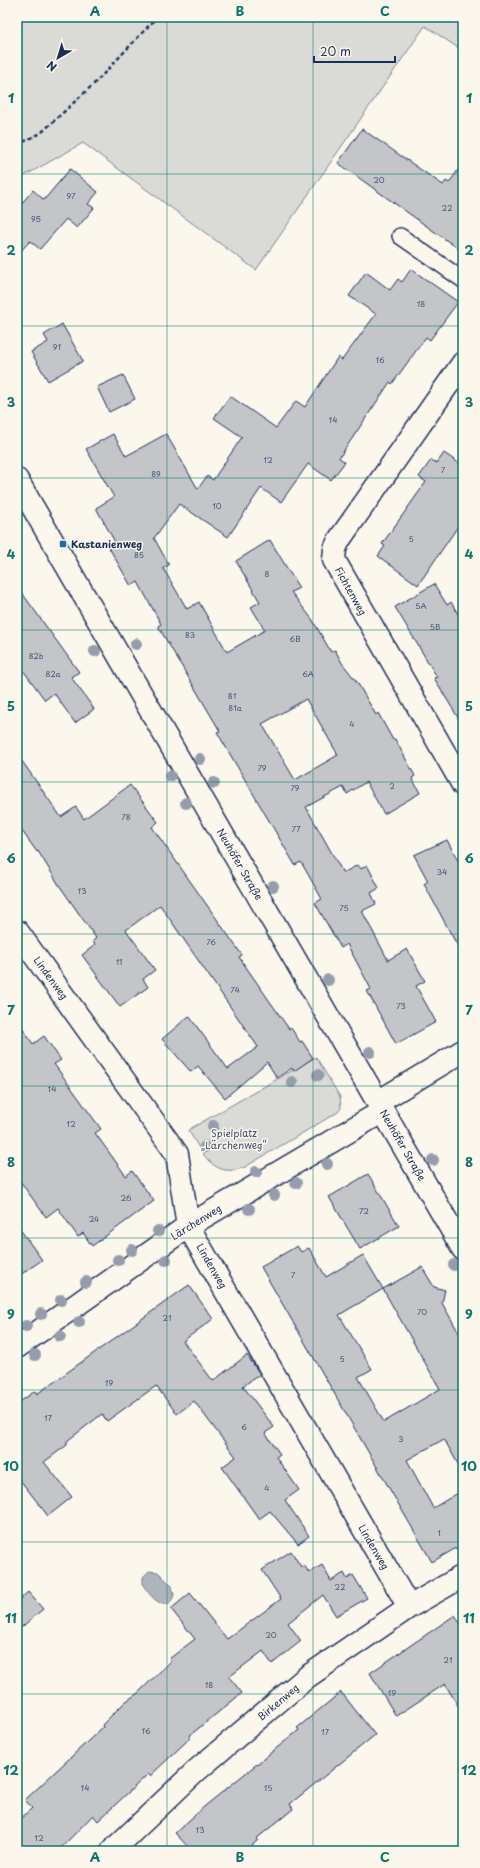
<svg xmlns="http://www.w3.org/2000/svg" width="480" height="1868" font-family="'Playpen Sans',sans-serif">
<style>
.green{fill:#dadad7;stroke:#7a849a}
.water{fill:#afb3bb;stroke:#747e96}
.building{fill:#c3c5c9;stroke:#1b2f5e;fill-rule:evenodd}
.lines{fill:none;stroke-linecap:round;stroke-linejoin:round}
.lane-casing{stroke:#1b2f5e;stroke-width:18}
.street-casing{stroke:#1b2f5e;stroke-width:25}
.secondary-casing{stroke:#1b2f5e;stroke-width:25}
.path{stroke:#1b2f5e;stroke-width:2.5;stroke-dasharray:4 3;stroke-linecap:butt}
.lane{stroke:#fbf7ec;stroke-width:15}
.street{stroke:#fbf7ec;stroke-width:22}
.secondary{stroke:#fbf7ec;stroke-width:22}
.tree{fill:#959cab}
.grid{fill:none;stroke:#0f766e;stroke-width:1;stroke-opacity:0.55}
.poi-dot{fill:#1f6fb2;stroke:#fbf7ec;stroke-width:1.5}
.labels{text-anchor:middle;stroke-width:3;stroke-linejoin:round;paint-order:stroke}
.number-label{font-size:8px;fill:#455479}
.poi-label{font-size:10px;font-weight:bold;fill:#1b2f5e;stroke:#fbf7ec;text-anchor:start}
.street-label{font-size:10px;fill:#1b2f5e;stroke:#fbf7ec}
.park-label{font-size:10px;fill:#415176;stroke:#fbf7ec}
.neatline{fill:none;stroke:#0f766e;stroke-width:1.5}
.grid-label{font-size:13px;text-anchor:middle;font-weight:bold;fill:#0f766e}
</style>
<rect width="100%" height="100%" fill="#fbf7ec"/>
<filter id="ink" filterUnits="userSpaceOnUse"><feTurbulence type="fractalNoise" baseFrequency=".025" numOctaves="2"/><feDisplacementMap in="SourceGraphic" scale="8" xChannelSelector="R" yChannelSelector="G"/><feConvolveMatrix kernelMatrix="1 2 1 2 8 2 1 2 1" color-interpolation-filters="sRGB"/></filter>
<g filter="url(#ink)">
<!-- green -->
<path class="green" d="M17,17H463V51L425,26L256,270L83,143L17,180Z
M316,1057L340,1097L341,1108L338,1112L245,1167C213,1180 203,1153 188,1130Z"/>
<!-- water -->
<path class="water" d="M149,1571L158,1572L172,1586L174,1595C167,1617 149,1595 143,1585V1577Z"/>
<!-- building -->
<path class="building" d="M362,129L443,185L446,181L449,183L463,163V252L338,163Z
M70,169L98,192L88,204L94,208L77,228L66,219L40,249L30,241L17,255V209L33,190L44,200Z
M411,269L458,302L430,340L426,337L392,384L390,382L339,458L345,462L331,480L308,464L281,502L261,488L228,537L179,504L154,538L169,565L163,568L187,609L199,602L227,652L265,630L251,607L260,602L236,561L270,540L299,588L291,592L312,619L331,652L335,650L342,663L357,682L376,715L378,713L393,740L395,739L415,776L412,778L420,793L384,814L366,782L347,794L343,787L306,807L343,873L358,865L361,869L367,865L379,888L371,893L376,904L362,911L388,960L407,949L425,981L416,986L436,1022L396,1044L367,991L371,989L347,944L341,948L315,903L322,899L301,862L295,865L217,732L220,731L158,626L161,624L138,582L131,586L108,546L115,542L96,508L114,497L86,449L113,434L126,456L166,434L198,489L207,476L213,480L242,437L214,418L230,396L276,428L296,401L305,407L338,357L342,360L376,314L349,296L366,272L390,290L398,279L402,282ZM306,699L338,755L295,780L262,724Z
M62,324L83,361L48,381L31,352L48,342L44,335Z
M123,375L135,399L109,412L97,387Z
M444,453L463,466V519L418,585L378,556L385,546L382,544L426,482L419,477L431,460L437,463Z
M434,584L447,605L451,602L463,623V726L434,678L437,677L395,607Z
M17,586L79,672L71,677L94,709L75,723L54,693L45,700L17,662Z
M17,754L61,817L76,807L84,819L130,785L158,822L152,827L242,955L239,957L289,1029L291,1028L300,1042L302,1041L313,1058L294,1071L292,1068L277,1078L267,1062L225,1098L198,1066L191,1072L162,1039L189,1016L228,1069L258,1047L160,905L126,930L155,970L143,979L148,987L120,1007L82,955L95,945L93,941L96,938L59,885L38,851L37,852L17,824Z
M447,840L463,870V956L424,884L428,881L414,855Z
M17,1020L33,1044L44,1036L61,1060L54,1064L101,1129L95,1133L126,1176L132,1171L154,1201L92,1246L83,1233L78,1237L58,1208L46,1217L17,1177Z
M368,1174L399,1226L360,1249L329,1197Z
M17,1225L42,1260L17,1277Z
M297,1246L301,1252L309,1248L326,1277L363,1255L383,1289L422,1267L434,1287L445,1290L442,1303L463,1340V1473L444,1439L407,1460L433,1508L463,1490V1544L432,1562L261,1267ZM383,1289L440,1389L384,1422L358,1377L372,1369L339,1315Z
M189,1285L213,1319L183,1341L213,1381L247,1355L260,1374L243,1386L274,1427L265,1433L280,1454L276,1457L299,1490L285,1500L309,1536L298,1544L270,1511L259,1519L222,1467L236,1457L194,1401L177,1414L156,1386L107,1421L102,1414L67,1441V1445L44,1462L72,1497L48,1516L17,1476V1404L35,1391L37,1394Z
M291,1551L301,1567L304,1565L309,1573L322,1565L331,1581L344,1573L347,1579L353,1575L367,1598L336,1616L323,1595L288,1623L301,1641L272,1664L263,1651L229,1677L242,1693L189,1736L190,1738L150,1776L148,1774L98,1821L93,1815L58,1851H17V1822L32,1808L25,1800L103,1727L102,1725L125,1702L138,1693L171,1661L169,1659L195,1639L171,1609L190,1593L227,1639L281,1599L262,1570Z
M28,1592L43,1609L17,1631V1602Z
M455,1615L463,1628V1714L445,1684L396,1716L370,1673Z
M341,1692L375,1735L290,1804L293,1809L256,1839L258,1840L246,1851H192L175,1833L205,1806L299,1730L297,1728Z"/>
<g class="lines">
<defs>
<path id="lane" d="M400,236L463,280"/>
<path id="street" d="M463,363L339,540L335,549L334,560L463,785
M17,931L177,1154L188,1226L409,1607
M378,1102L463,1051
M17,1347L188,1226L383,1111
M112,1851L196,1771L307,1677L409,1607L463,1576"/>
<path id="secondary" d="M17,480L463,1249"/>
</defs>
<!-- lane casing -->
<use href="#lane" class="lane-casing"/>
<!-- street casing -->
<use href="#street" class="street-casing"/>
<!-- secondary casing -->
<use href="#secondary" class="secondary-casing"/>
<!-- path -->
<path class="path" d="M17,145L41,133L95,83L157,17"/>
<!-- lane -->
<use href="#lane" class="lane"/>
<!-- street -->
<use href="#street" class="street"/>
<!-- secondary -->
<use href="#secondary" class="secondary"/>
</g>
<!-- trees -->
<g class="tree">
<circle cx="136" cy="644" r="6"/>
<circle cx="95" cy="651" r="6"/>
<circle cx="200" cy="759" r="6"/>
<circle cx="170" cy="776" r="6"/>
<circle cx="214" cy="783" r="6"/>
<circle cx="186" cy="803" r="6"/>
<circle cx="273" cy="886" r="6"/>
<circle cx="328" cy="980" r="6"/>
<circle cx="370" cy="1052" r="6"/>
<circle cx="318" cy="1075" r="6"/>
<circle cx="292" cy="1082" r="6"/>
<circle cx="213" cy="1126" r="6"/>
<circle cx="205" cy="1147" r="6"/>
<circle cx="433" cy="1160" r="6"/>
<circle cx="327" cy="1164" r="6"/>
<circle cx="256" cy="1172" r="6"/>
<circle cx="296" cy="1183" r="6"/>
<circle cx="274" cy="1195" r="6"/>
<circle cx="249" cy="1209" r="6"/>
<circle cx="158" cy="1231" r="6"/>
<circle cx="132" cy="1250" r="6"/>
<circle cx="118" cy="1260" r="6"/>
<circle cx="166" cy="1260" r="6"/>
<circle cx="454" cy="1265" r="6"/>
<circle cx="86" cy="1282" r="6"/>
<circle cx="61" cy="1300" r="6"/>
<circle cx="41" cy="1314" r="6"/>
<circle cx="79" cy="1322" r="6"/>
<circle cx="26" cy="1326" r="6"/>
<circle cx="60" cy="1336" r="6"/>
<circle cx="35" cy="1355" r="6"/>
</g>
</g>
<!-- grid -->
<path class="grid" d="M167,17V1851M313,17V1851M17,174H463M17,326H463M17,478H463M17,630H463M17,782H463M17,934H463M17,1086H463M17,1238H463M17,1390H463M17,1542H463M17,1694H463"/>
<!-- markers -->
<rect class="poi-dot" x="59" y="540" width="8" height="8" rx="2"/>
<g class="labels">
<!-- number labels -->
<g class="number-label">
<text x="379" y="183">20</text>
<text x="71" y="199">97</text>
<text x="447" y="211">22</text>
<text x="36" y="222">95</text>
<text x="421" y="307">18</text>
<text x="57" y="350">91</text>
<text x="380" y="363">16</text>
<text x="333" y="423">14</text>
<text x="268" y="463">12</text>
<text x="443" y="473">7</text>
<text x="156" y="477">89</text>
<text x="217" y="509">10</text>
<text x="411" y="542">5</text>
<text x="139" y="558">85</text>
<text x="267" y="577">8</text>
<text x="421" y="609">5A</text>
<text x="435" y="630">5B</text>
<text x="190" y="638">83</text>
<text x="295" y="642">6B</text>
<text x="36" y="659">82b</text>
<text x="53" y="677">82a</text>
<text x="308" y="677">6A</text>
<text x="232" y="699">81</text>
<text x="235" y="711">81a</text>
<text x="352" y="727">4</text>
<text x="262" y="771">79</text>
<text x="392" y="789">2</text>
<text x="295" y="791">79</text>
<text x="126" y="820">78</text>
<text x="296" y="832">77</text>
<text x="442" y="875">34</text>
<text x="82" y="894">13</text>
<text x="344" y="911">75</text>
<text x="211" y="945">76</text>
<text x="119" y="965">11</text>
<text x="235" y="993">74</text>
<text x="401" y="1009">73</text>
<text x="52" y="1092">14</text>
<text x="71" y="1127">12</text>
<text x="126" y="1201">26</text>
<text x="364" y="1214">72</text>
<text x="94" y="1222">24</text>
<text x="293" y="1278">7</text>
<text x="422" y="1315">70</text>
<text x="167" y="1321">21</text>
<text x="342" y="1362">5</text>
<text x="109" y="1386">19</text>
<text x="48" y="1421">17</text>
<text x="244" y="1430">6</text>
<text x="401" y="1442">3</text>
<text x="267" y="1491">4</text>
<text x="439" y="1536">1</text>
<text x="340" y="1590">22</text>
<text x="271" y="1638">20</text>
<text x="448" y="1663">21</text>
<text x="209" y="1688">18</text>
<text x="392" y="1696">19</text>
<text x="146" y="1734">16</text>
<text x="325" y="1735">17</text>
<text x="85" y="1791">14</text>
<text x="268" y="1791">15</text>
<text x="200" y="1833">13</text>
<text x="39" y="1841">12</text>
</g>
<!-- poi labels -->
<g class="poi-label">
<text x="71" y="548">Kastanienweg</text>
</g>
<!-- street labels -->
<g class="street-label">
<text transform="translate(351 591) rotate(61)" y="4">Fichtenweg</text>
<text transform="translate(240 864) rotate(60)" y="4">Neuhöfer Straße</text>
<text transform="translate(51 978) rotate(54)" y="4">Lindenweg</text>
<text transform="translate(403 1145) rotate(60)" y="4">Neuhöfer Straße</text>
<text transform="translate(196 1222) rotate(-32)" y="4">Lärchenweg</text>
<text transform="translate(212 1266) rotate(60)" y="4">Lindenweg</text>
<text transform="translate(374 1547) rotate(60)" y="4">Lindenweg</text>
<text transform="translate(278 1702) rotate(-40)" y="4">Birkenweg</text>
</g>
<!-- park labels -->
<g class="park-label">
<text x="234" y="1137">Spielplatz<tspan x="234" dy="12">„Lärchenweg“</tspan></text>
</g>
</g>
<!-- margin -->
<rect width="480" height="1868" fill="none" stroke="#fbf7ec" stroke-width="44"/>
<!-- north arrow -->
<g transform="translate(58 58) rotate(218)" stroke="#fbf7ec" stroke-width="3" paint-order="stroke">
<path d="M0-3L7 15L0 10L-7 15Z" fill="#1b2f5e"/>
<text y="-6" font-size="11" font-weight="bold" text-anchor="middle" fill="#1b2f5e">N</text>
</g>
<!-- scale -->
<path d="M314 56v6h81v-6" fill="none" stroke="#1b2f5e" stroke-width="2"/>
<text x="320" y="56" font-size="12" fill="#1b2f5e" stroke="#fbf7ec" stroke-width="3" paint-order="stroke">20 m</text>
<rect x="22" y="22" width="436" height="1824" class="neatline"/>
<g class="grid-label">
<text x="95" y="16">A</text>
<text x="240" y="16">B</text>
<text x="385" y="16">C</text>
<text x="11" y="103">1</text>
<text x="469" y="103">1</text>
<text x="11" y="255">2</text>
<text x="469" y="255">2</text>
<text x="11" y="407">3</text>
<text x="469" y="407">3</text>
<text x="11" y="559">4</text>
<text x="469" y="559">4</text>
<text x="11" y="711">5</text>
<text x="469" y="711">5</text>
<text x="11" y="863">6</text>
<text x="469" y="863">6</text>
<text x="11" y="1015">7</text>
<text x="469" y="1015">7</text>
<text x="11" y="1167">8</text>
<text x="469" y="1167">8</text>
<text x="11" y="1319">9</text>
<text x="469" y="1319">9</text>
<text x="11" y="1471">10</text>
<text x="469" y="1471">10</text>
<text x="11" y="1623">11</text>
<text x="469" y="1623">11</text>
<text x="11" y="1775">12</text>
<text x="469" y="1775">12</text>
<text x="95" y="1862">A</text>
<text x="240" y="1862">B</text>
<text x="385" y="1862">C</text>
</g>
</svg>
